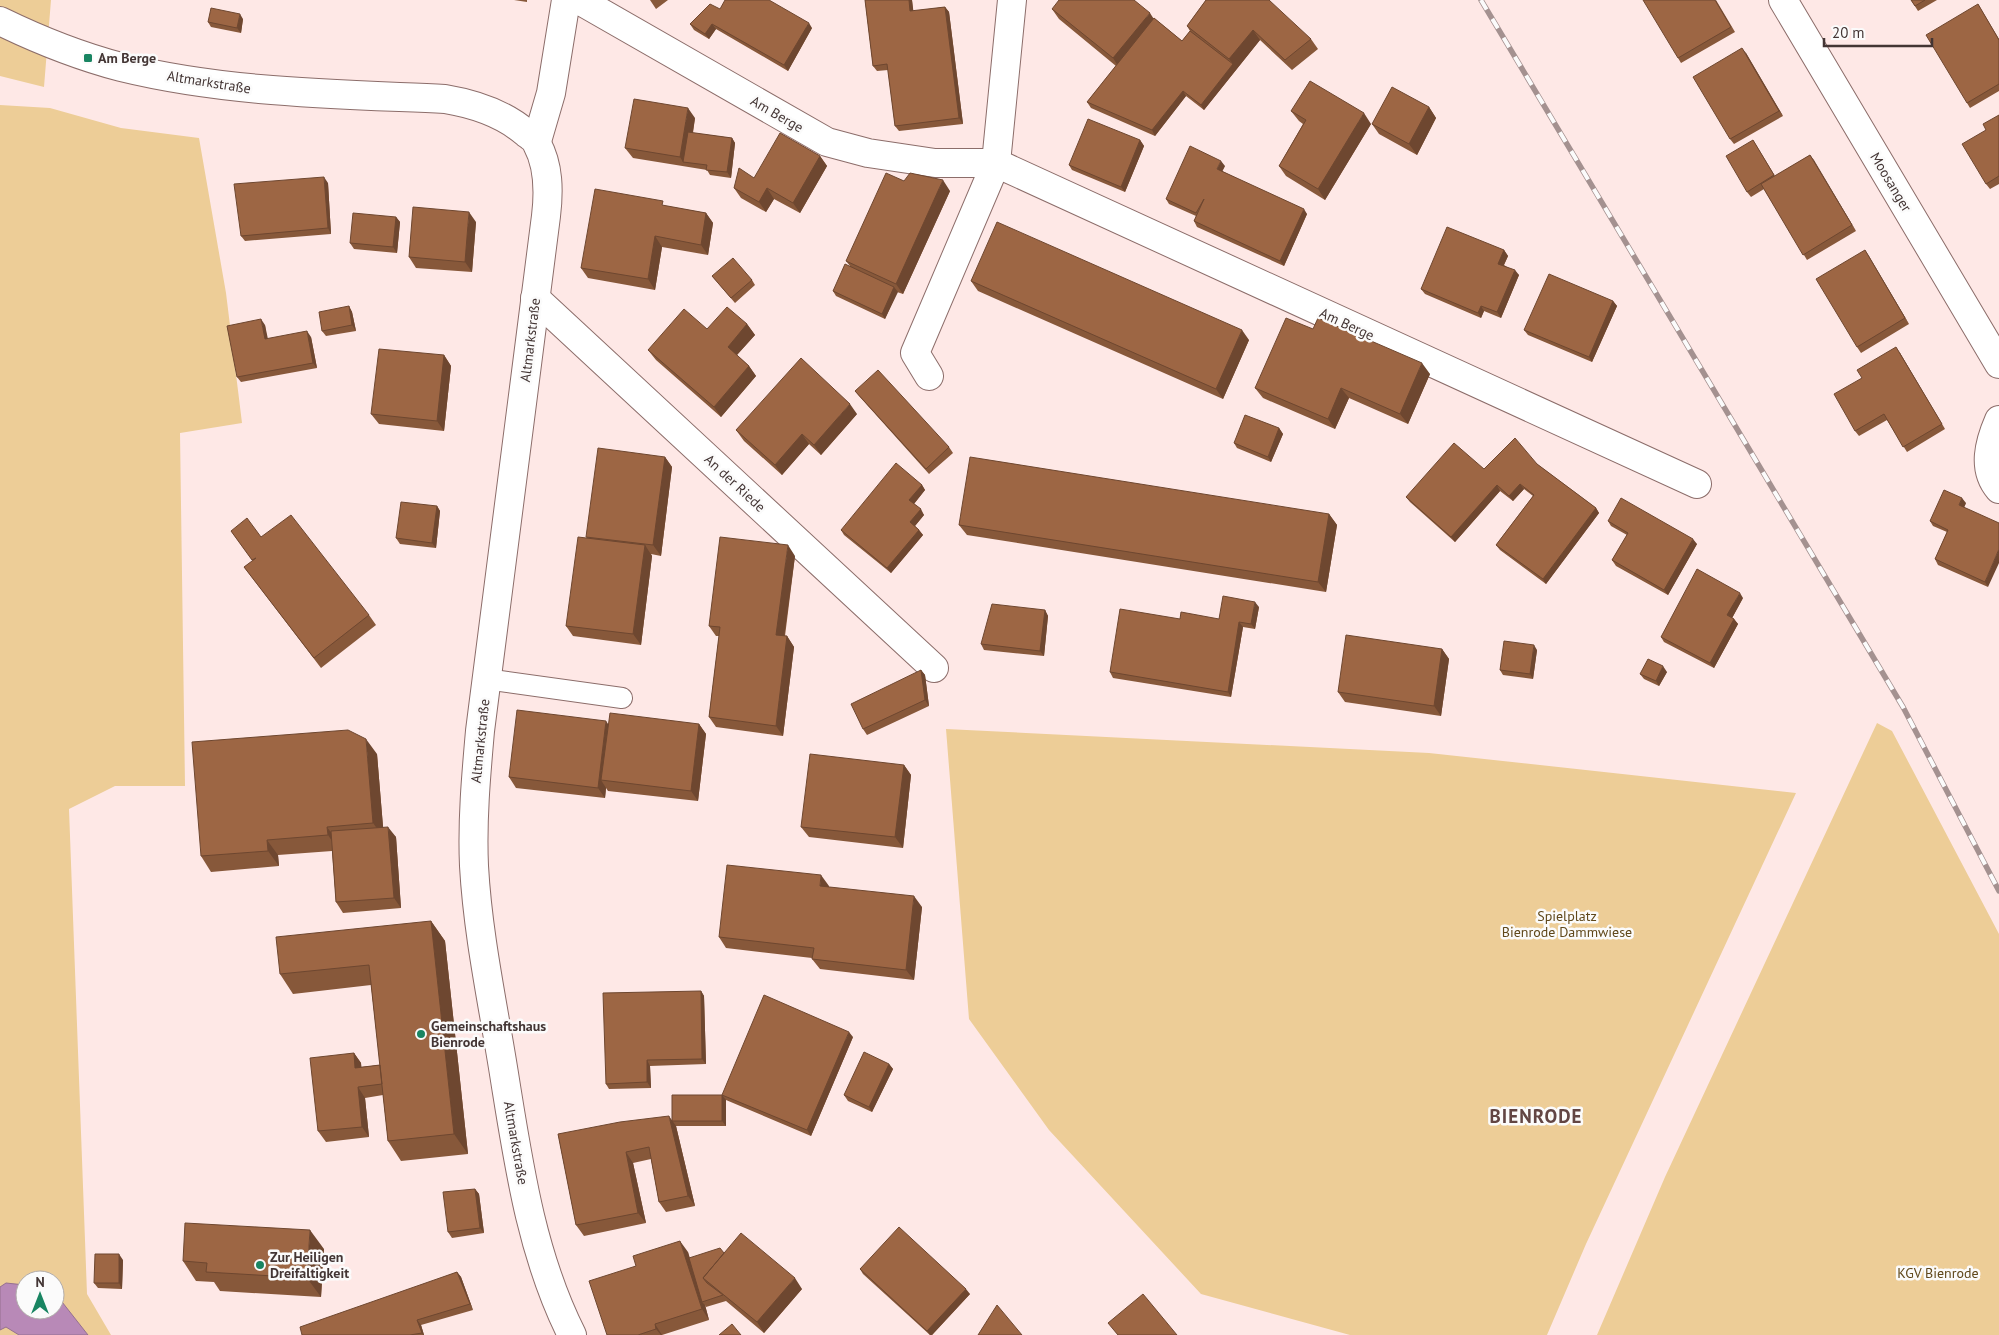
<svg xmlns="http://www.w3.org/2000/svg" width="1999" height="1335" font-family="'PT Sans',sans-serif">
<style>
.green{fill:#edcd97;fill-rule:evenodd}
.water{fill:#b889b7;stroke:#957090}
.lines{fill:none;stroke-linecap:round;stroke-linejoin:round}
.service-casing{stroke:#8c6d6a;stroke-width:22}
.minor-casing{stroke:#8c6d6a;stroke-width:30}
.secondary-casing{stroke:#8c6d6a;stroke-width:30}
.service{stroke:#fff;stroke-width:20}
.minor{stroke:#fff;stroke-width:28}
.secondary{stroke:#fff;stroke-width:28}
.rail-casing{stroke:#a49190;stroke-width:5.5}
.rail{stroke:#fbfbfb;stroke-width:4;stroke-dasharray:11;stroke-linecap:butt}
.wall{fill:#87583a}
.shaded-wall{fill:#6e4730}
.building{fill:#9d6644;stroke:#6e4730}
.poi-dot{fill:#198562;stroke:#fbfbfb;stroke-width:2}
.labels{text-anchor:middle;stroke-width:5;stroke-linejoin:round;paint-order:stroke}
.poi-label{font-size:14px;font-weight:bold;fill:#433534;stroke:#fbfbfb;text-anchor:start}
.street-label{font-size:14px;fill:#433534;stroke:#fbfbfb}
.park-label{font-size:14px;fill:#60481b;stroke:#fbfbfb}
.district-label{font-size:19px;font-weight:bold;letter-spacing:1px;fill:#624543;stroke:#fbfbfb}
</style>
<rect width="100%" height="100%" fill="#fee8e6"/>
<!-- green -->
<path class="green" d="M0,0H51L44,87L0,76Z
M0,105L50,108L121,128L199,138L226,293L242,423L180,433L185,786H115L69,809L87,1294L111,1335H0ZM25,1280H55V1310H25Z
M1877,723L1892,731L1999,934V1335H1597L1665,1177Z
M946,729L1429,753L1796,793L1586,1244L1547,1335H1350L1201,1294L1049,1130L969,1019Z"/>
<!-- water -->
<path class="water" d="M6,1283L25,1285V1310H55V1293L88,1335H19L6,1327L0,1330V1287Z"/>
<g class="lines">
<defs>
<path id="service" d="M486,679L622,698"/>
<path id="minor" d="M579,0L827,142L868,153L935,163H996L1697,484
M1783,0L1999,364
M537,141L551,93L566,0
M535,298L934,668
M929,376L915,353L996,163L1012,0
M1999,420C1989,443 1982,469 1999,489"/>
<path id="secondary" d="M0,21C39,40 79,56 121,67C227,93 337,94 445,99C475,104 503,113 526,133C530,136 535,139 537,144C549,166 549,191 546,216L480,731C476,776 472,821 474,866C478,938 494,1009 505,1080C519,1167 532,1256 572,1335"/>
</defs>
<!-- service casing -->
<use href="#service" class="service-casing"/>
<!-- minor casing -->
<use href="#minor" class="minor-casing"/>
<!-- secondary casing -->
<use href="#secondary" class="secondary-casing"/>
<!-- service -->
<use href="#service" class="service"/>
<!-- minor -->
<use href="#minor" class="minor"/>
<!-- secondary -->
<use href="#secondary" class="secondary"/>
<defs>
<path id="rail" d="M1481,0L1903,707L1999,891"/>
</defs>
<!-- rail casing -->
<use href="#rail" class="rail-casing"/>
<!-- rail -->
<use href="#rail" class="rail"/>
</g>
<!-- wall -->
<path class="wall" d="M514,0H527V2Z
M650,0H668L656,9Z
M865,0H912L913,11L945,7L949,12L963,124L899,131L895,126L888,70L877,71L873,66Z
M1206,0L1311,39L1318,49L1292,70L1260,40L1204,110L1186,96L1155,136L1091,108L1087,102L1116,66L1059,19L1052,9L1154,18L1182,41L1190,31L1187,26Z
M1716,0L1735,32L1681,63L1678,58Z
M1911,0H1937L1918,11Z
M1978,4L1999,39V91L1970,108L1967,103Z
M720,9L812,28L788,71L716,29L709,39L694,30L690,24Z
M243,19L241,33L211,27L208,22Z
M1746,53L1783,116L1734,144L1730,139Z
M1429,107L1436,118L1417,155L1379,134L1372,124Z
M1291,111L1371,124L1325,200L1286,176L1279,166L1303,124L1299,121Z
M1999,115V184L1990,189L1986,184V130Z
M695,118L693,133L732,138L735,143L731,178L710,175L707,170L633,158L625,148Z
M1140,140L1144,146L1125,192L1072,170L1069,165Z
M1753,140L1775,176L1810,155L1856,231L1807,260L1764,189L1751,197L1747,192Z
M820,156L827,166L800,213L774,199L766,212L741,198L734,188L754,178Z
M1225,166L1222,171L1307,214L1284,266L1197,227L1194,221L1196,216L1169,204L1166,199Z
M904,181L950,191L903,294L897,292L885,319L836,296L833,291L850,266L846,261Z
M328,183L331,234L245,241L241,236Z
M666,206L706,213L713,223L708,255L662,247L655,290L588,278L581,268Z
M396,217L400,222L397,253L354,249L350,243Z
M476,222L472,272L416,268L409,257Z
M1504,250L1508,256L1504,265L1519,275L1501,318L1484,311L1481,318L1425,294L1421,289Z
M1865,250L1909,324L1861,353L1857,347Z
M712,276L752,280L755,285L735,303Z
M971,281L1249,340L1223,399L978,291Z
M1613,301L1617,306L1592,362L1528,335L1524,330Z
M349,306L352,312L356,331L326,336L322,331Z
M747,324L755,335L737,355L749,366L756,376L721,417L656,360L648,350L707,329Z
M265,325L267,339L311,337L317,368L241,382L237,377Z
M1313,329L1430,374L1408,424L1349,398L1335,429L1263,398L1255,388Z
M1900,353L1945,429L1907,452L1887,420L1859,436L1855,431L1862,378Z
M444,355L451,366L444,431L379,424L371,414Z
M855,391L949,447L953,453L929,474L859,396Z
M857,414L821,455L809,444L782,475L744,441L736,430Z
M1279,428L1283,434L1271,462L1237,448L1234,443Z
M665,457L672,467L661,556L651,554L652,556L641,645L573,636L566,626L587,538L586,537Z
M1537,464L1596,508L1599,513L1546,584L1500,550L1496,545L1533,496L1524,489L1513,501L1500,491L1455,542L1410,502L1406,497L1484,469Z
M922,485L925,490L914,504L924,515L915,526L919,530L923,535L891,573L844,535L841,530Z
M1966,503L1964,507L1988,587L1938,565L1935,559L1947,532L1933,526L1930,521Z
M437,506L440,511L436,548L400,544L396,538Z
M1329,514L1337,525L1326,592L967,535L959,525Z
M1608,521L1697,544L1668,595L1616,566L1612,560L1627,535L1611,526Z
M231,531L261,537L369,615L376,625L321,668L244,567L253,561Z
M795,556L785,636H787L794,647L783,736L716,727L709,717L719,636H716L709,626Z
M1743,598L1732,618L1734,619L1738,624L1714,668L1664,642L1661,637Z
M1259,607L1255,629L1243,627L1231,697L1113,678L1110,672L1180,619H1219Z
M1045,610L1048,616L1044,656L984,650L981,644Z
M1442,649L1449,659L1441,716L1345,702L1338,692Z
M1537,650L1533,679L1503,675L1500,670Z
M921,670L925,675L929,706L867,735L863,729Z
M1667,672L1659,686L1644,679L1640,674Z
M608,724H699L706,734L698,801L608,791L606,788L605,798L516,788L509,777Z
M377,754L383,827L396,837L401,908L343,913L336,902L332,851L278,855L279,866L211,872L201,856Z
M904,765L911,775L903,848L809,837L801,827Z
M829,886V887L922,907L914,980L820,969L812,959V958L726,948L719,937Z
M431,921L445,941L468,1154L401,1161L388,1141L383,1095L365,1098L369,1137L326,1142L318,1131L354,1053L361,1063V1067L380,1065L371,985L293,994L280,974Z
M701,991L704,996L706,1064L650,1066L651,1088L609,1089L606,1084Z
M853,1037L811,1136L726,1100V1126H676L695,1206L666,1212L659,1202L651,1159L633,1163L646,1223L584,1236L576,1225L558,1134L672,1121L722,1095Z
M889,1064L893,1069L872,1112L848,1101L844,1095Z
M475,1189L479,1194L484,1233L452,1238L448,1232Z
M324,1249L321,1297L220,1291L214,1282L196,1281L183,1261Z
M688,1252L689,1258L724,1253L802,1289L764,1333L726,1301L706,1307L705,1305L709,1320L662,1335H607Z
M123,1260L122,1289L98,1288L94,1283Z
M860,1269L970,1294L932,1335H930L863,1274Z
M457,1272L461,1277L473,1310L421,1325L424,1335H302Z"/>
<!-- shaded-wall -->
<path class="shaded-wall" d="M909,0H912L914,16L910,11Z
M945,7L949,12L963,124L959,118Z
M1150,13L1157,24L1120,69L1113,58Z
M240,14L243,19L241,33L237,28Z
M809,23L812,28L788,71L784,65Z
M712,24L716,29L709,39L705,34Z
M1253,30L1260,40L1204,110L1201,105L1233,64L1229,59Z
M1742,48L1746,53L1783,116L1779,111Z
M1183,91L1186,96L1155,136L1152,130Z
M1429,107L1436,118L1417,155L1409,144Z
M688,108L695,118L688,162H683L680,157Z
M1364,113L1371,124L1325,200L1318,189Z
M732,138L735,143L731,178L727,172Z
M1140,140L1144,146L1125,192L1121,187Z
M1810,155L1814,160L1856,231L1852,225Z
M820,156L827,166L800,213L793,203Z
M1221,161L1225,166L1221,174L1217,169Z
M324,177L328,183L331,234L328,228Z
M943,180L950,191L903,294L896,284Z
M767,188L774,199L766,212L759,202Z
M1304,209L1307,214L1284,266L1280,261Z
M469,212L476,222L472,272L465,262Z
M706,213L713,223L708,255L701,245Z
M396,217L400,222L397,253L393,247Z
M655,236L662,247L655,290L648,279Z
M1504,250L1508,256L1502,269L1498,264Z
M1865,250L1869,256L1909,324L1905,318Z
M1515,270L1519,275L1501,318L1497,312Z
M894,287L898,292L885,319L882,314Z
M1613,301L1617,306L1592,362L1589,357Z
M349,306L352,312L356,331L352,325Z
M1481,306L1484,311L1481,318L1478,313Z
M261,319L265,325L269,344L265,339Z
M747,324L755,335L735,357L728,347Z
M1242,330L1249,340L1223,399L1216,389Z
M307,331L311,337L317,368L313,363Z
M1896,347L1900,353L1945,429L1942,424Z
M444,355L451,366L444,431L437,421Z
M1422,363L1430,374L1408,424L1400,414Z
M749,366L756,376L721,417L714,407Z
M1341,388L1349,398L1335,429L1328,419Z
M850,404L857,414L821,455L814,445Z
M1279,428L1283,434L1271,462L1268,457Z
M802,434L809,444L782,475L775,465Z
M665,457L672,467L661,556L653,545Z
M1520,484L1524,489L1513,501L1509,496Z
M922,485L925,490L913,505L909,500Z
M1497,485L1500,491L1455,542L1451,537Z
M1962,498L1966,503L1963,510L1959,505Z
M437,506L440,511L436,548L432,543Z
M1596,508L1599,513L1546,584L1543,579Z
M921,509L924,515L914,527L910,522Z
M1329,514L1337,525L1326,592L1318,582Z
M919,530L923,535L891,573L887,568Z
M1693,539L1697,544L1668,595L1664,590Z
M645,545L652,556L641,645L633,634Z
M788,545L795,556L783,645L776,635Z
M1999,549V563L1988,587L1985,582Z
M1740,593L1743,598L1731,620L1727,615Z
M1255,602L1259,607L1255,629L1251,624Z
M1045,610L1048,616L1044,656L1040,651Z
M1734,619L1738,624L1714,668L1710,663Z
M1239,622L1243,627L1231,697L1228,692Z
M787,636L794,647L783,736L776,726Z
M1534,645L1537,650L1533,679L1530,674Z
M1442,649L1449,659L1441,716L1434,706Z
M1663,666L1667,672L1659,686L1656,681Z
M921,670L925,675L929,706L925,700Z
M606,721L613,731L601,780L606,788L605,798L598,788Z
M699,724L706,734L698,801L691,791Z
M366,739L377,754L384,838L373,823Z
M904,765L911,775L903,848L895,837Z
M327,827L338,842V850L328,835Z
M388,827L396,837L401,908L394,898Z
M267,840L278,855L279,866L268,851Z
M821,875L829,886L827,896L820,886Z
M914,896L922,907L914,980L906,970Z
M431,921L445,941L468,1154L454,1134Z
M701,991L704,996L706,1064L702,1059Z
M849,1032L853,1037L811,1136L807,1130Z
M354,1053L361,1063L363,1078L355,1068Z
M647,1060L650,1066L651,1088L647,1082Z
M889,1064L893,1069L872,1112L869,1107Z
M358,1087L365,1098L369,1137L362,1127Z
M722,1095L726,1100V1126L722,1121Z
M669,1116L676,1126L695,1206L688,1196Z
M626,1152L633,1163L646,1223L638,1213Z
M475,1189L479,1194L484,1233L480,1228Z
M310,1230L324,1249L321,1297L307,1278Z
M680,1241L688,1252L704,1302H702L705,1305L709,1320L702,1309Z
M119,1254L123,1260L122,1289L119,1283Z
M457,1272L461,1277L473,1310L470,1304Z
M795,1278L802,1289L764,1333L757,1322Z
M966,1289L970,1294L932,1335H930L927,1331Z
M417,1320L421,1325L424,1335H423L422,1333Z
M655,1324L662,1335H661L656,1329Z"/>
<!-- building -->
<path class="building" d="M725,0H769L809,23L784,65L712,24L705,34L690,24L710,4L720,9Z
M865,0H909L910,11L945,7L959,118L895,126L887,64L873,66Z
M1059,0H1134L1150,13L1113,58L1052,9Z
M1206,0H1269L1311,39L1285,60L1253,30L1229,59L1187,26Z
M1643,0H1715L1731,27L1678,58Z
M1911,0H1925L1915,6Z
M1978,4L1999,40V84L1967,103L1926,35Z
M211,8L240,14L237,28L208,22Z
M1154,18L1182,41L1190,31L1233,64L1201,105L1183,91L1152,130L1087,102Z
M1742,48L1779,111L1730,139L1693,77Z
M1310,81L1364,113L1318,189L1279,166L1306,120L1291,111Z
M1392,87L1429,107L1409,144L1372,124Z
M634,99L688,108L680,157L625,148Z
M1999,115V176L1986,184L1962,144L1986,130L1983,124Z
M1088,119L1140,140L1121,187L1069,165Z
M688,132L732,138L727,172L706,170L707,165L683,162Z
M780,133L820,156L793,203L767,188L759,202L734,188L739,168L754,178Z
M1753,140L1774,175L1747,192L1726,156Z
M1190,146L1221,161L1217,169L1304,209L1280,261L1194,221L1204,199L1196,213L1166,199Z
M1810,155L1852,225L1803,255L1761,184Z
M886,173L904,181L910,173L943,180L896,284L846,261Z
M324,177L328,228L241,236L234,184Z
M595,189L663,201L662,205L706,213L701,245L655,236L648,279L581,268Z
M413,207L469,212L465,262L409,257Z
M353,213L396,217L393,247L350,243Z
M997,222L1242,330L1216,389L971,281Z
M1447,227L1504,250L1498,264L1515,270L1497,312L1481,306L1478,313L1421,289Z
M1865,250L1905,318L1857,347L1816,279Z
M733,258L752,280L731,298L712,276Z
M845,264L894,287L882,314L833,291Z
M1549,274L1613,301L1589,357L1524,330Z
M349,306L352,325L322,331L319,312Z
M727,307L747,324L728,347L749,366L714,407L648,350L684,309L707,329Z
M1286,318L1313,329L1318,318L1422,363L1400,414L1341,388L1328,419L1255,388Z
M261,319L265,339L307,331L313,363L237,377L227,326Z
M1896,347L1942,424L1903,447L1884,414L1855,431L1834,394L1862,378L1857,370Z
M379,349L444,355L437,421L371,414Z
M801,358L850,404L814,445L802,434L775,465L736,430Z
M878,370L949,447L926,469L855,391Z
M1245,415L1279,428L1268,457L1234,443Z
M1515,438L1537,464L1596,508L1543,579L1496,545L1534,495L1520,484L1509,496L1497,485L1451,537L1406,497L1454,443L1484,469Z
M598,448L665,457L653,545L586,537Z
M970,457L1329,514L1318,582L959,525Z
M896,463L922,485L909,500L921,509L910,522L919,530L887,568L841,530Z
M1944,490L1962,498L1959,505L1999,523V549L1985,582L1935,559L1948,530L1930,521Z
M1621,498L1693,539L1664,590L1612,560L1628,533L1608,521Z
M401,502L437,506L432,543L396,538Z
M291,515L369,615L314,658L244,567L256,558L252,560L231,531L247,518L261,537Z
M578,537L645,545L633,634L566,626Z
M720,537L788,545L776,635L787,636L776,726L709,717L720,627L709,626Z
M1697,569L1740,593L1727,615L1734,619L1710,663L1661,637Z
M1223,596L1255,602L1251,624L1239,622L1228,692L1110,672L1120,609L1180,619L1181,612L1219,619Z
M992,604L1045,610L1040,651L981,644Z
M1346,635L1442,649L1434,706L1338,692Z
M1504,641L1534,645L1530,674L1500,670Z
M1648,659L1663,666L1656,681L1640,674Z
M921,670L925,700L863,729L851,704Z
M517,710L606,721L598,788L509,777Z
M610,713L699,724L691,791L601,780Z
M348,730L366,739L373,823L327,827L328,835L267,840L268,851L201,856L192,742Z
M810,754L904,765L895,837L801,827Z
M388,827L394,898L336,902L331,831Z
M727,865L821,875L820,886L914,896L906,970L812,959L814,948L719,937Z
M431,921L454,1134L388,1141L369,965L280,974L276,937Z
M701,991L702,1059L647,1060V1082L606,1084L603,993Z
M764,995L849,1032L807,1130L722,1095Z
M864,1052L889,1064L869,1107L844,1095Z
M354,1053L355,1068L380,1065L382,1084L358,1087L362,1127L318,1131L310,1058Z
M672,1095H722V1121H672Z
M669,1116L688,1196L659,1202L649,1147L626,1152L638,1213L576,1225L558,1134L620,1122Z
M475,1189L480,1228L448,1232L443,1192Z
M185,1223L310,1230L307,1278L206,1272L207,1263L183,1261Z
M899,1227L966,1289L927,1331L860,1269Z
M741,1233L795,1278L757,1322L703,1278Z
M680,1241L702,1309L655,1324L656,1329L638,1335H607L589,1281L636,1266L633,1256Z
M720,1248L724,1253L703,1278L707,1283L723,1295L702,1302L689,1258Z
M95,1254H119V1283H94Z
M457,1272L470,1304L417,1320L422,1333L410,1335H302L300,1327Z
M1143,1294L1177,1335H1118L1108,1323Z
M997,1305L1022,1335H978Z
M732,1324L741,1335H719Z"/>
<!-- markers -->
<g class="poi-dot">
<rect x="83" y="53" width="10" height="10" rx="2.5"/>
<circle cx="421" cy="1034" r="5"/>
<circle cx="260" cy="1265" r="5"/>
</g>
<g class="labels">
<!-- poi labels -->
<g class="poi-label">
<text x="98" y="63">Am Berge</text>
<text x="431" y="1031">Gemeinschaftshaus<tspan x="431" dy="16">Bienrode</tspan></text>
<text x="270" y="1262">Zur Heiligen<tspan x="270" dy="16">Dreifaltigkeit</tspan></text>
</g>
<!-- street labels -->
<g class="street-label">
<text transform="translate(209 82) rotate(9)" y="5">Altmarkstraße</text>
<text transform="translate(777 114) rotate(30)" y="5">Am Berge</text>
<text transform="translate(1891 182) rotate(59)" y="5">Moosanger</text>
<text transform="translate(1347 324) rotate(25)" y="5">Am Berge</text>
<text transform="translate(530 340) rotate(-83)" y="5">Altmarkstraße</text>
<text transform="translate(735 483) rotate(43)" y="5">An der Riede</text>
<text transform="translate(480 741) rotate(-84)" y="5">Altmarkstraße</text>
<text transform="translate(516 1143) rotate(80)" y="5">Altmarkstraße</text>
</g>
<!-- park labels -->
<g class="park-label">
<text x="1567" y="921">Spielplatz<tspan x="1567" dy="16">Bienrode Dammwiese</tspan></text>
<text x="1938" y="1278">KGV Bienrode</text>
</g>
<!-- district labels -->
<g class="district-label">
<text x="1536" y="1123">BIENRODE</text>
</g>
</g>
<!-- north arrow -->
<g transform="translate(40 1295)"><circle r="24" fill="#fbfbfb" stroke="#b1acab"/>
<path d="M0-4L9 19L0 12L-9 19Z" fill="#198562"/>
<text y="-8" font-size="14" font-weight="bold" text-anchor="middle" fill="#433534">N</text>
</g>
<!-- scale -->
<path d="M1824 38v8h108v-8" fill="none" stroke="#433534" stroke-width="2.5"/>
<text x="1832" y="38" font-size="15" fill="#433534" stroke="#fbfbfb" stroke-width="4" paint-order="stroke">20 m</text>
</svg>
